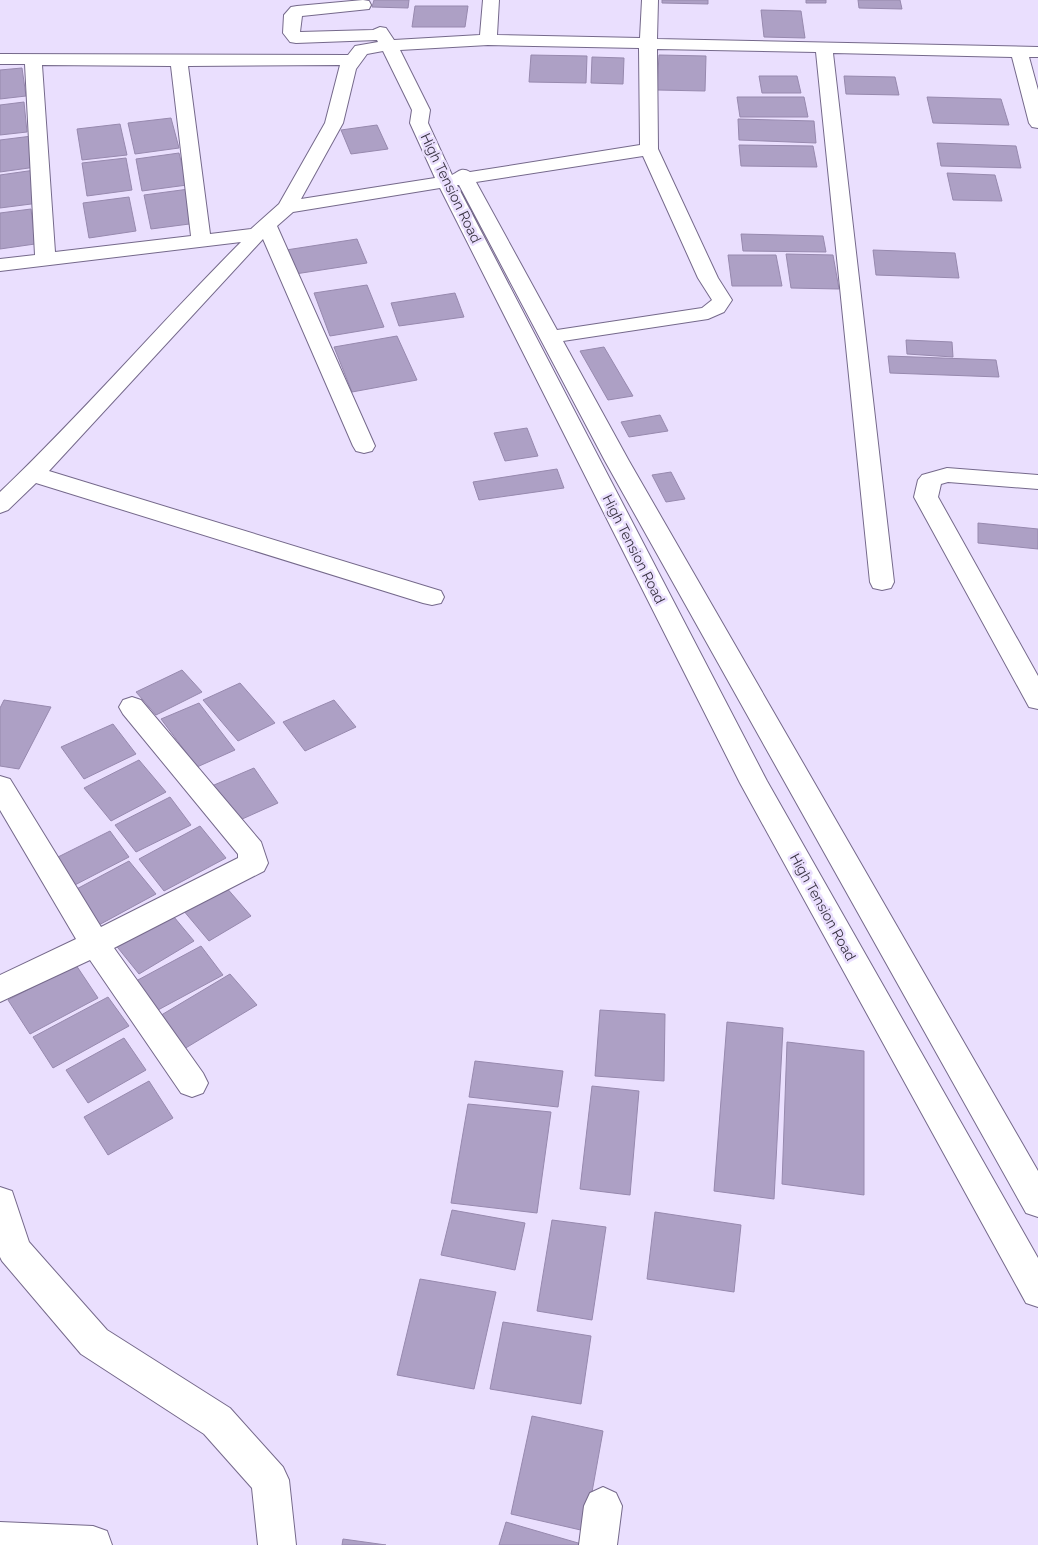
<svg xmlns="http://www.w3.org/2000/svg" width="1038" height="1545" font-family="Raleway,sans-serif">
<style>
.building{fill:#ada0c5;stroke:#9789ae}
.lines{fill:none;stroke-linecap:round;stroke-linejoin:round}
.minor-casing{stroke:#75698b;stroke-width:2}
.minor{fill:#fff;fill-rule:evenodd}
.labels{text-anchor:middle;stroke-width:5;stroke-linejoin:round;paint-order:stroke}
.street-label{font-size:14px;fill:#36303f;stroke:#eadffe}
</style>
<rect width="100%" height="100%" fill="#eadffe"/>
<!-- building -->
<path class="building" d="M374,0H409L408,8L372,7Z
M662,0H708V4L662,3Z
M806,0H826V3H806Z
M858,0H900L902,9L859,8Z
M415,6H468L465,27H412Z
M761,10L801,11L805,38L764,37Z
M531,55L587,56L586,83L529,82Z
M659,55L706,56L705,91L657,90Z
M592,57L624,58L623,84L591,83Z
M22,68L26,96L0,99V70Z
M759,76H797L801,93H762Z
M844,76L895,77L899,95L846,94Z
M737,97H804L808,117H740Z
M927,97L1001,99L1009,125L933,123Z
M24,102L27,132L0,135V105Z
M171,118L179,148L135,154L128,123Z
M738,119L814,121L816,143L739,140Z
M120,124L127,155L82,160L77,129Z
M377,125L388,149L351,154L341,130Z
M32,136L36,167L0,172V140Z
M937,143L1016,146L1021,168L941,166Z
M739,145L813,146L817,167L741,166Z
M179,153L187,185L142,191L136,159Z
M126,158L132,190L87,196L82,163Z
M35,170L39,203L0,208V175Z
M947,173L995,175L1002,201L953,200Z
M189,189L197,223L151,229L144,195Z
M129,197L136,231L89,238L83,203Z
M31,209L35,244L0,249V213Z
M741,234L823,236L826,252L743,251Z
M357,239L367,263L295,274L286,250Z
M873,250L955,253L959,278L876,275Z
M786,254L833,255L839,289L791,288Z
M728,255H776L782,286H732Z
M367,285L384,327L330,336L314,293Z
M455,293L464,317L399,326L391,303Z
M397,336L417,380L352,392L334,347Z
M906,340L952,342L953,357L907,354Z
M604,347L633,396L608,400L580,351Z
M888,356L996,360L999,377L890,373Z
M660,415L668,431L629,437L621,422Z
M527,428L538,456L505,461L494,433Z
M557,469L564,488L479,500L473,482Z
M671,472L685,499L666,502L652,475Z
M978,523L1038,529V549L978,543Z
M182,670L202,692L156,715L136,692Z
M240,683L275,723L238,741L203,700Z
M4,700L51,707L19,769L0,766V708Z
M334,700L356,727L305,751L283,722Z
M199,703L235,750L197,767L161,719Z
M113,724L136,754L84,779L61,747Z
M139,760L166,792L111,821L84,788Z
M254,768L278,803L231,824L207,788Z
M170,797L191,825L136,852L115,825Z
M200,826L226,858L164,891L139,859Z
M110,831L129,857L69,888L50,861Z
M129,861L156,894L97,926L71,892Z
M225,886L251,916L209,941L183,910Z
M169,911L194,941L139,974L114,943Z
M201,946L223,975L158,1010L136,981Z
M76,965L98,998L30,1034L8,1000Z
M230,974L257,1005L184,1049L158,1017Z
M108,997L129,1026L53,1068L33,1037Z
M600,1010L665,1014L664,1081L595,1076Z
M727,1022L783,1028L774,1199L714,1191Z
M124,1038L146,1070L88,1103L66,1070Z
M787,1042L864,1051V1195L782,1184Z
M475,1061L563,1071L558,1107L469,1097Z
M149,1081L173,1118L108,1155L84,1117Z
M592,1086L639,1091L630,1195L580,1189Z
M468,1104L551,1112L537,1213L451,1203Z
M452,1210L525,1223L515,1270L441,1255Z
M655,1212L741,1225L734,1292L647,1279Z
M552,1220L606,1227L592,1320L537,1311Z
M420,1279L496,1292L474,1389L397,1375Z
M503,1322L591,1336L581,1404L490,1389Z
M532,1416L603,1431L585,1531L511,1514Z
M506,1522L585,1545H499Z
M343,1539L386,1545H342Z"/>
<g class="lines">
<defs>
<path id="minor" d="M363,0L369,1L371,5L369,9L302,16L300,32L373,30L380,27L386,28L394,40L480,35L483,0H499L497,35L640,38L642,0H658L657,39L1038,47V57H1029L1038,90V128L1032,127L1029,123L1012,57L833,53L894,582L891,588L882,590L873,588L870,582L816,52L657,49L658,149L718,278L732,300L724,312L708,319L563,341L629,461L1038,1171V1217L1026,1213L605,461L459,185H457L767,781L1038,1258V1307L1026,1303L740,783L440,188L293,212L277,226L375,446L372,451L364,453L356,451L353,446L263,239L49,471L441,591L444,597L441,603L432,605L423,603L36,483L8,510L0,513V492C84,412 159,324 241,242L0,271V259L35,255L25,64H0V54L348,55L355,46L378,42L377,40L296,43L290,42L283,33L284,15L291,7L297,6ZM488,45L639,48L640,145L470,172C462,167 459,171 452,175L428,123L430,110L400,50ZM383,51L412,110L410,123L435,178L301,199L343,123L356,69L367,54ZM42,65L171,66L191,236L55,252ZM340,65L325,123L279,204L251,229L210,234L188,66ZM643,156L698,278L712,300L702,308L557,330L476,182Z
M947,468L1038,475V489L948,482L941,484L938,497L1038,676V709L1029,707L914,497L918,480L922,475Z
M132,697L141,700L261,842L268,863L264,871L114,948L203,1073L208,1083L203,1093L192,1097L181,1093L90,960L0,1002V975L76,939L0,810V776L10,779L101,927L238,858V854L123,714L119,707L123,700Z
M0,1187L12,1191L29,1242L107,1330L230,1408L283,1467L289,1480L296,1545H258L252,1488L204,1434L81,1354L2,1261L0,1257Z
M603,1487L616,1493L622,1506L617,1545H579L584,1506L590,1493Z
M0,1522L93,1526L107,1531L112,1545H0Z"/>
</defs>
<!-- minor casing -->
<use href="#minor" class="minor-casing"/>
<!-- minor -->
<use href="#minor" class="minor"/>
</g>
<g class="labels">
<!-- street labels -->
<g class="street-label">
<text transform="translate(451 188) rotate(64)" y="5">High Tension Road</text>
<text transform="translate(634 549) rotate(63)" y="5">High Tension Road</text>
<text transform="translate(823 907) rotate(61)" y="5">High Tension Road</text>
</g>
</g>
</svg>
